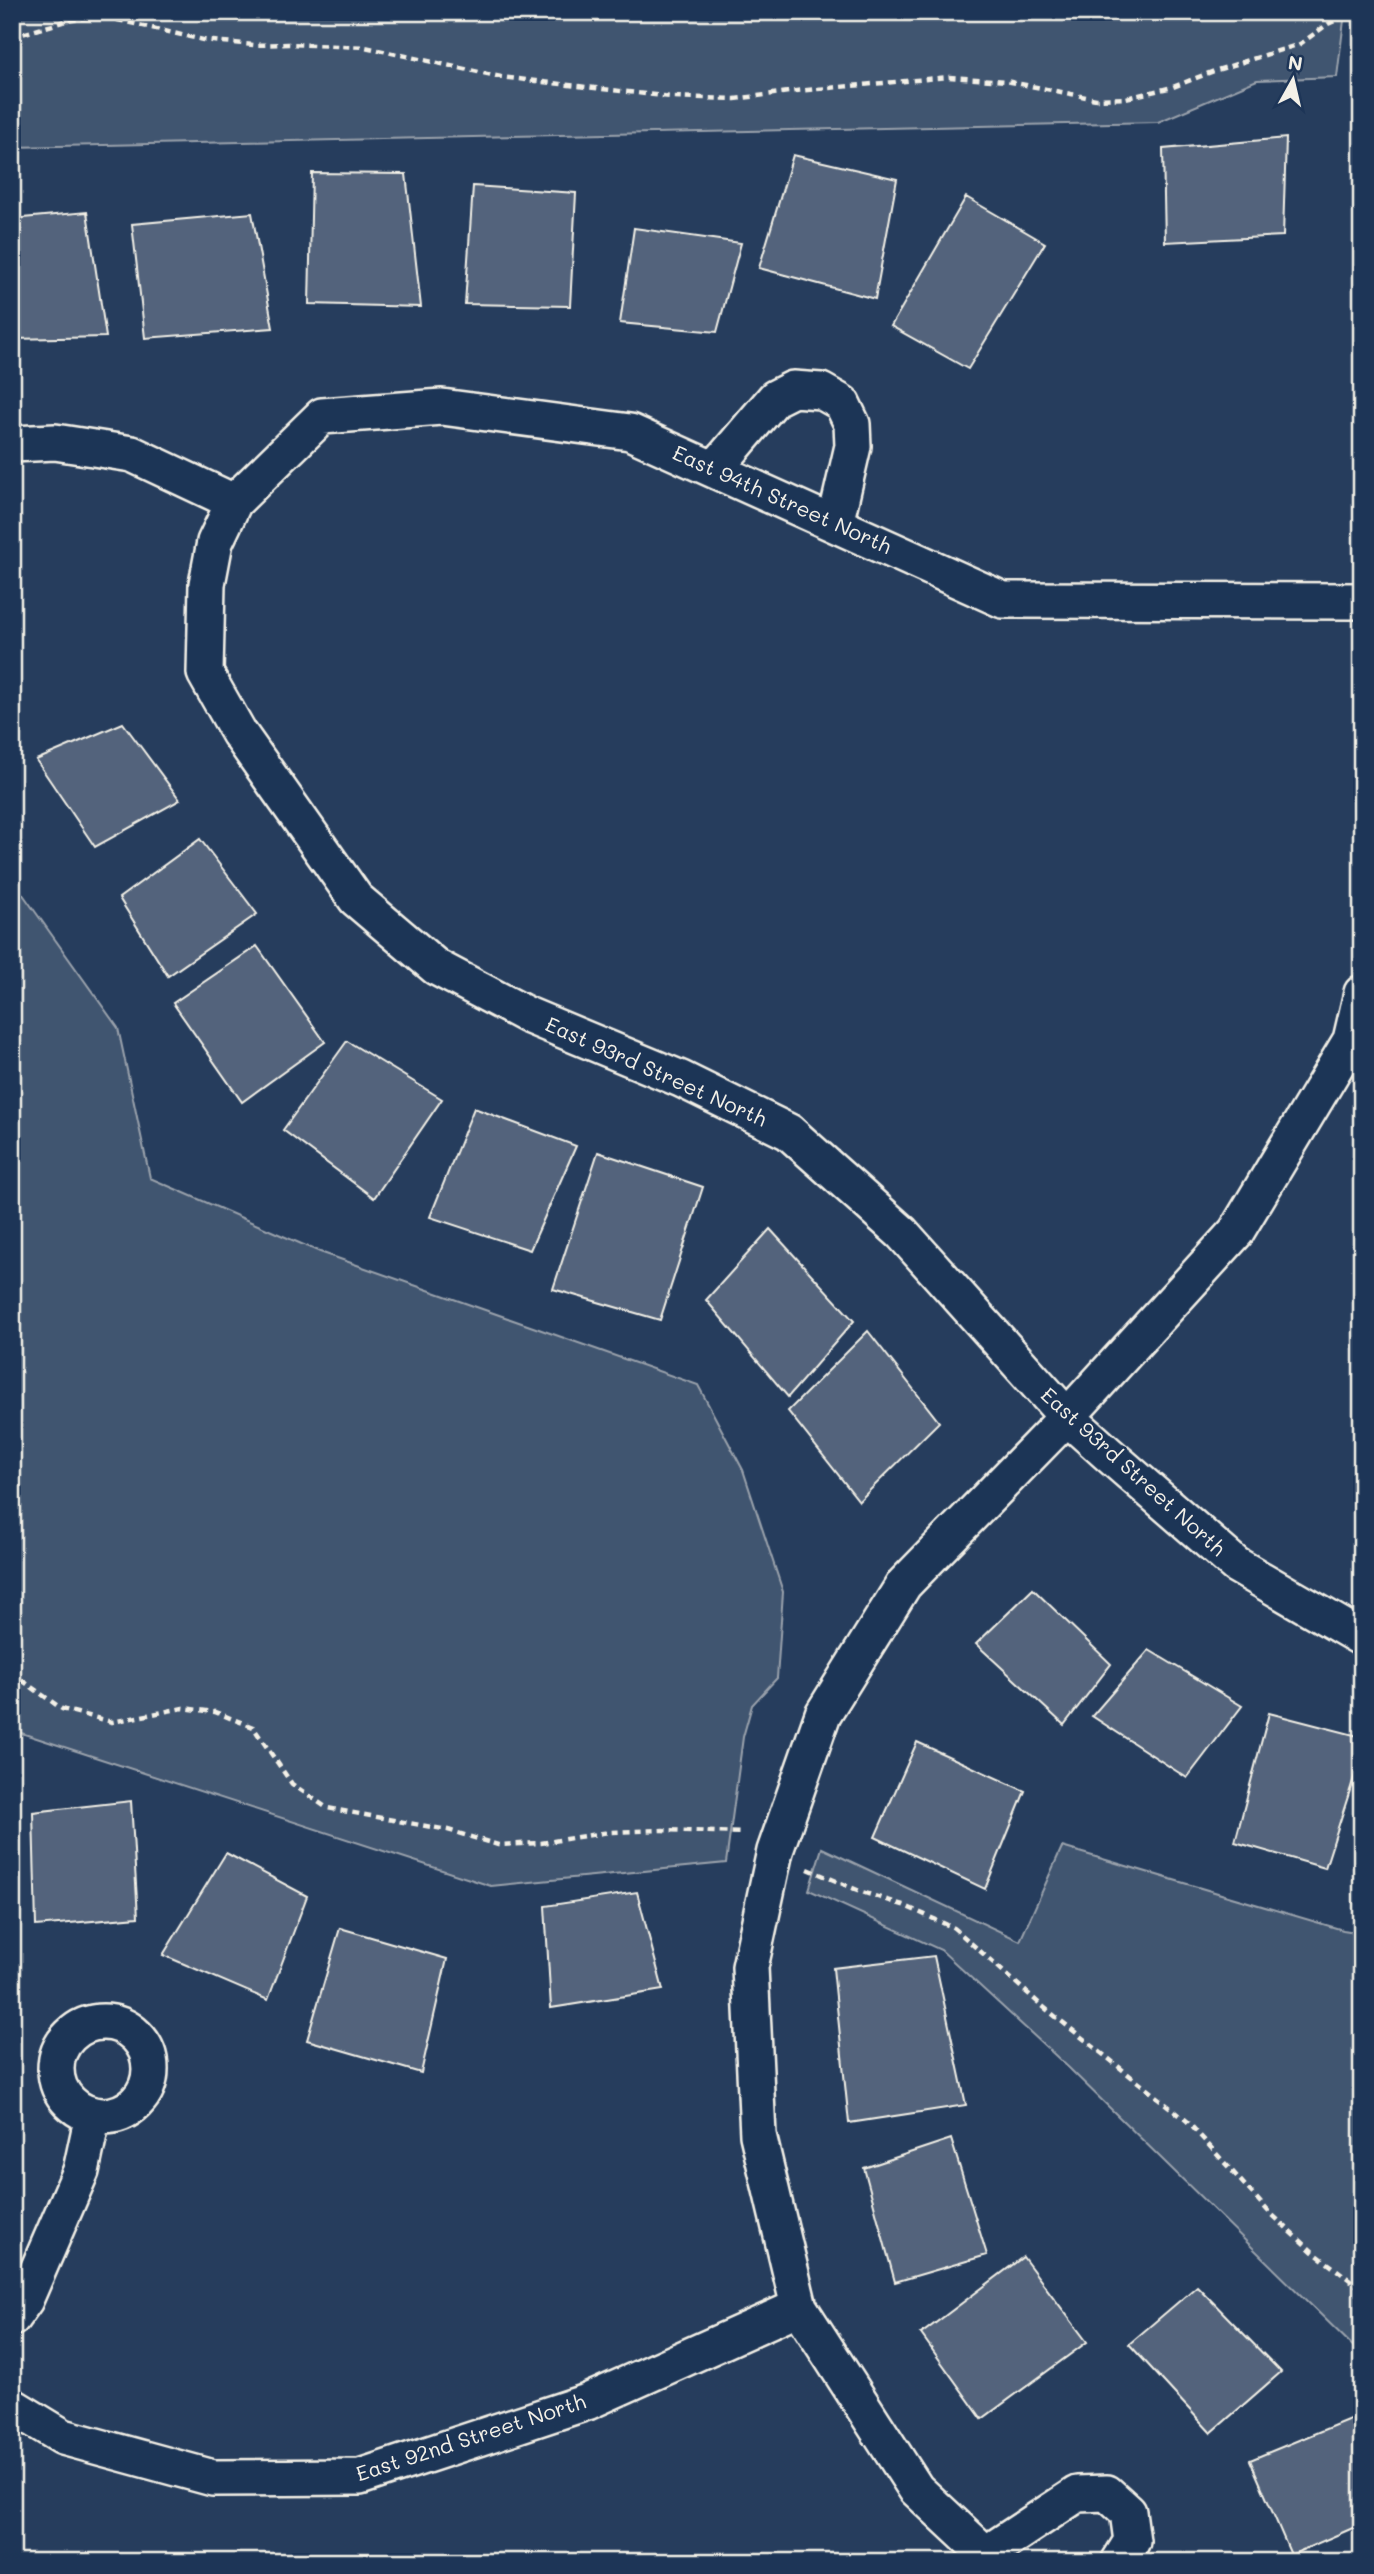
<svg xmlns="http://www.w3.org/2000/svg" width="1374" height="2574" font-family="Mali,sans-serif">
<style>
.green{fill:#40546f;stroke:#9aa2ac;stroke-width:2}
.building{fill:#52647b;stroke:#f4f1e8;stroke-width:2}
.lines{fill:none;stroke-linecap:round;stroke-linejoin:round}
.street-casing{stroke:#f4f1e8;stroke-width:40}
.path{stroke:#f4f1e8;stroke-width:4.5;stroke-dasharray:7 5;stroke-linecap:butt}
.street{stroke:#1d3557;stroke-width:35}
.labels{text-anchor:middle;stroke-width:5;stroke-linejoin:round;paint-order:stroke}
.street-label{font-size:21px;fill:#f4f1e8;stroke:#1d3557}
</style>
<rect width="100%" height="100%" fill="#263d5d"/>
<filter id="ink" filterUnits="userSpaceOnUse"><feTurbulence type="fractalNoise" baseFrequency=".0143" numOctaves="2"/><feDisplacementMap in="SourceGraphic" scale="14" xChannelSelector="R" yChannelSelector="G"/><feConvolveMatrix kernelMatrix="1 2 1 2 8 2 1 2 1" color-interpolation-filters="sRGB"/></filter>
<g filter="url(#ink)">
<!-- green -->
<path class="green" d="M12,12H1345L1337,77L1257,80L1158,122L12,147Z
M12,879L118,1028L150,1178L320,1252L698,1385L743,1470L783,1592L777,1678L752,1705L743,1737L726,1863L491,1886L12,1730Z
M1062,1847L1343,1930L1362,1933V2355L1069,2068L941,1950L809,1890L822,1848L1020,1941Z"/>
<!-- building -->
<path class="building" d="M1286,138L1283,236L1165,242L1163,149Z
M793,155L897,179L875,299L759,268Z
M312,173L406,174L421,307L309,304Z
M473,186L576,193L570,306L465,304Z
M966,197L1045,243L968,369L891,326Z
M87,212L106,337L12,339V219Z
M252,213L273,328L145,338L132,224Z
M634,228L741,243L717,332L620,323Z
M123,723L180,800L95,847L36,760Z
M200,839L257,914L168,976L119,898Z
M257,946L325,1042L242,1102L173,1003Z
M347,1041L442,1099L374,1198L283,1130Z
M474,1108L576,1146L530,1250L430,1217Z
M598,1152L703,1187L660,1320L553,1289Z
M770,1229L854,1321L788,1397L706,1300Z
M868,1331L939,1422L859,1501L788,1411Z
M1033,1589L1111,1664L1064,1725L976,1644Z
M1149,1650L1242,1706L1187,1778L1092,1716Z
M1269,1713L1362,1737V1753L1325,1868L1235,1842Z
M917,1742L1025,1791L985,1889L875,1837Z
M131,1801L138,1917L36,1926L33,1812Z
M226,1853L307,1896L268,2000L163,1955Z
M637,1892L663,1990L551,2008L545,1906Z
M340,1928L447,1959L421,2073L307,2040Z
M934,1956L966,2105L849,2123L833,1968Z
M951,2139L987,2255L895,2282L864,2168Z
M1023,2257L1087,2342L982,2419L921,2334Z
M1197,2286L1281,2372L1211,2433L1129,2344Z
M1362,2414V2524L1291,2555L1250,2460Z"/>
<g class="lines">
<defs>
<path id="street" d="M12,444L55,442L132,454L234,502
M714,470L775,398L793,389L821,391L842,403L852,424L853,446L835,524
M1362,601L1003,600L630,432L442,407L322,416L234,502L215,542L207,584L205,673L239,733L356,899L436,967L527,1015L681,1079L789,1132L902,1233L1067,1417L1107,1453L1236,1565L1362,1638
M56 2069a47 47 0 1 1 94 0a47 47 0 1 1-94 0Z
M12,2318L25,2300L81,2171L93,2115
M12,2406L63,2437L213,2478L360,2477L587,2402L799,2307
M986,2554L1077,2494L1107,2493L1128,2512L1132,2541L1119,2562
M994,2562L916,2489L799,2307L758,2135L750,1967L775,1851L823,1714L904,1584L1067,1417L1236,1232L1351,1040L1362,993"/>
</defs>
<!-- street casing -->
<use href="#street" class="street-casing"/>
<!-- path -->
<path class="path" d="M12,37L66,21L101,16L203,40L254,45L288,44L365,47L501,77L671,97L735,99L796,91L949,77L1006,81L1096,99L1126,98L1173,87L1214,71L1300,44L1328,24L1355,12
M12,1673L62,1709L112,1722L183,1708L215,1712L253,1727L292,1784L327,1808L448,1830L498,1845L541,1843L609,1832L663,1830L742,1833
M808,1869L862,1892L903,1905L954,1928L1041,2005L1187,2121L1268,2211L1313,2252L1362,2289"/>
<!-- street -->
<use href="#street" class="street"/>
</g>
</g>
<g class="labels">
<!-- street labels -->
<g class="street-label">
<text transform="translate(782 500) rotate(24)" y="7">East 94th Street North</text>
<text transform="translate(656 1072) rotate(24)" y="7">East 93rd Street North</text>
<text transform="translate(1133 1472) rotate(42)" y="7">East 93rd Street North</text>
<text transform="translate(471 2438) rotate(-18)" y="7">East 92nd Street North</text>
</g>
</g>
<!-- margin -->
<rect width="1374" height="2574" fill="none" stroke="#1d3557" stroke-width="42"/>
<rect x="21" y="21" width="1332" height="2532" fill="none" stroke="#f4f1e8" stroke-width="2.5" filter="url(#ink)"/>
<!-- north arrow -->
<g transform="translate(1293 80) rotate(8)" stroke="#1d3557" stroke-width="5" paint-order="stroke">
<path d="M0-5L12 26L0 18L-12 26Z" fill="#f4f1e8"/>
<text y="-10" font-size="19" font-weight="bold" text-anchor="middle" fill="#f4f1e8">N</text>
</g>
</svg>
